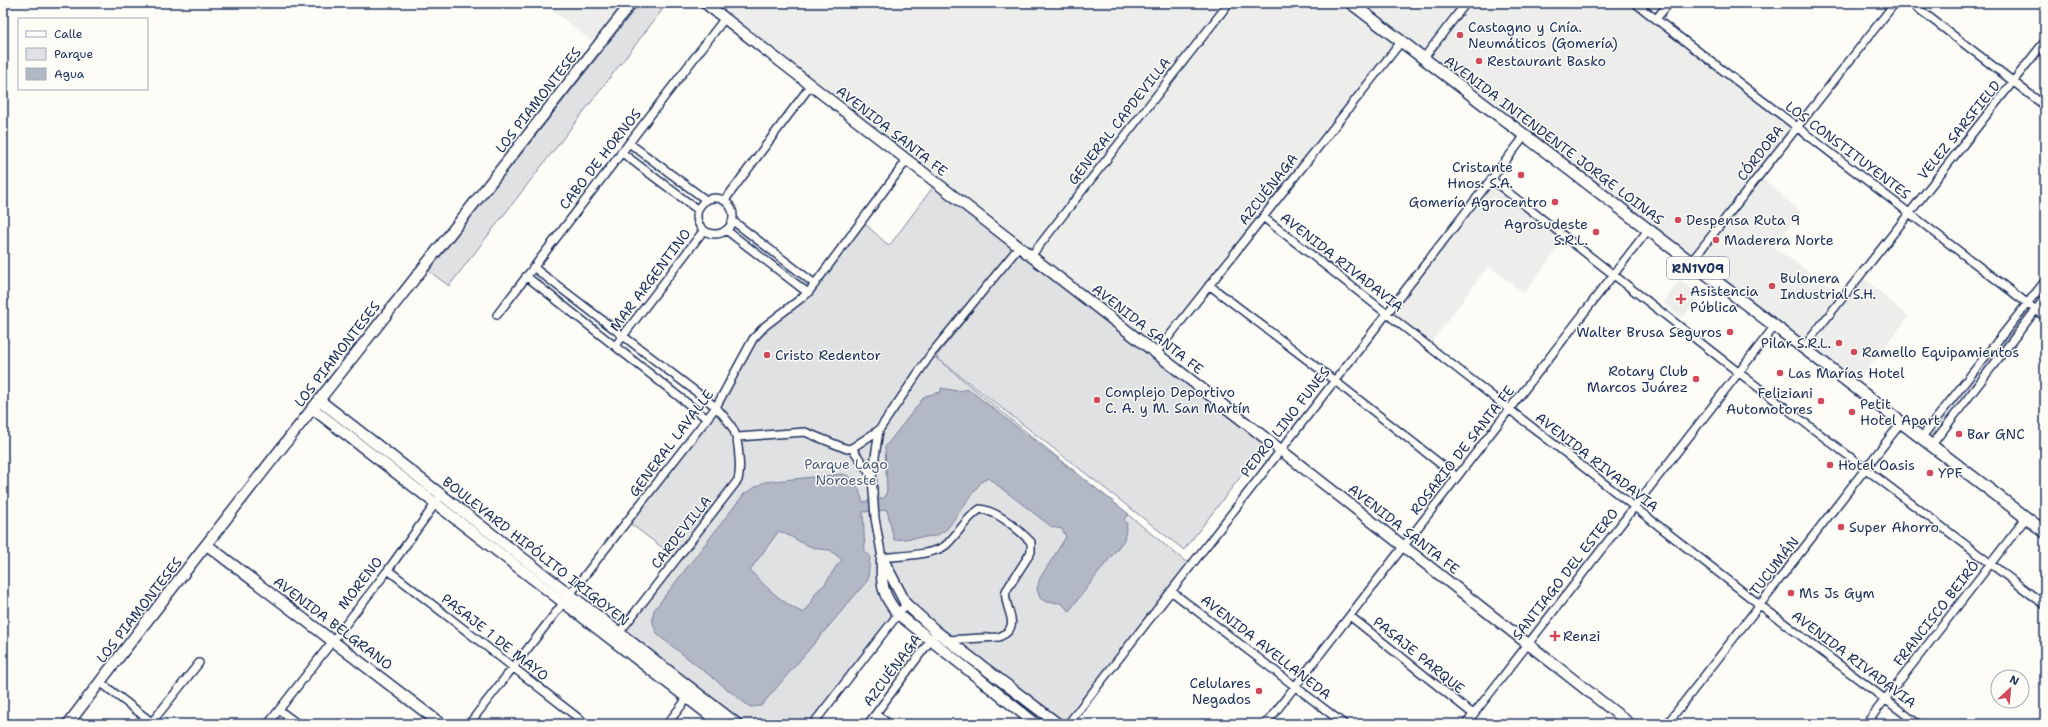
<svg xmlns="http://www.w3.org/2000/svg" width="2048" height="727" font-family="'Shantell Sans',sans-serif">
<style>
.built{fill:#edeeec}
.green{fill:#e0e1e3;stroke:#7e88a0}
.water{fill:#b3b8c5;stroke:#76819c;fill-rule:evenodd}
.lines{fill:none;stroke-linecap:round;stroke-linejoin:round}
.street-casing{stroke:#1b2f5e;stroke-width:10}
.secondary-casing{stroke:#1b2f5e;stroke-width:13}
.primary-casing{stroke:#1b2f5e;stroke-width:14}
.street{stroke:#fdfcf7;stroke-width:7}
.secondary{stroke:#fdfcf7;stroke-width:10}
.primary{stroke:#fdfcf7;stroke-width:11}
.poi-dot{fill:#d1495b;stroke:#fdfcf7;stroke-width:1.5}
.labels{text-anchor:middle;stroke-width:3;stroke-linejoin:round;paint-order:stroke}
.shield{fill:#fdfcf7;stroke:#5f6c8c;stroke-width:1}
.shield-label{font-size:13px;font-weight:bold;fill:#1b2f5e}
.poi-label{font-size:14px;fill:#1b2f5e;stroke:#fdfcf7;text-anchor:start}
.street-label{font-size:14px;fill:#1b2f5e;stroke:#fdfcf7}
.park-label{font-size:14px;fill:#4c5c7f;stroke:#fdfcf7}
</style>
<rect width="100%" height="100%" fill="#fdfcf7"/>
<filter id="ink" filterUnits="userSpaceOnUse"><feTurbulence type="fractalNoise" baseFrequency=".025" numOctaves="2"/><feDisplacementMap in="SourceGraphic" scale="8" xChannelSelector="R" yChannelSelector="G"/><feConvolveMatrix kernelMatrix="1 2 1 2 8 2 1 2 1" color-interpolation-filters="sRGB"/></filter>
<g filter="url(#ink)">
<!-- built -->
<path class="built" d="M543,3H631L598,46Z
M705,3H1635L1796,128L1759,175L1801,212L1773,247L1845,296L1861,275L1908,317L1853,387L1401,42L1156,353Z
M1491,179L1567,236L1524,293L1488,266L1429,346L1387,312Z
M1680,280L1699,294L1683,318L1663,303Z"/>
<!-- green -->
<path class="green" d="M640,3H663L666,5L449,286L429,271Z
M936,183L1019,247L931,354L1191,566L1068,724H1058L906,605L813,724H721L312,408L319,400L619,633L676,558L628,522L706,418L753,339L799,300L862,221L889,246Z
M1018,253L1265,445L1184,550L936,357Z
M2045,281V298L1931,446L1921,438Z
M958,652L1051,724H1043L955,656Z"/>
<!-- water -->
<path class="water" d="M941,388L958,391L968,389L1129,514L1124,519L1127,524L1124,540L1069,611L1061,603L1046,602L1040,598L1037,589L1040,578L1066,537L1062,529L1052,527L988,478L981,482L947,529L936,536L894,540L887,510L863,512L865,552L870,556L868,580L761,706L750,707L658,635C653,626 651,620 654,610L744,494L764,482L842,474C857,477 858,488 863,502L884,498L887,491L885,447L925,396L941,392ZM779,531C798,539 809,550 830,550L842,560L837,565L825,584L816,592L811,604L803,613C783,603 765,587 750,570Z"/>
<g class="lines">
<defs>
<path id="street" d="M1635,3L2045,317
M1911,3L2045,106
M1656,19L1669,3
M1423,59L1466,3
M629,143L706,200
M621,152L698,210
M1491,179L1738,372L2045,605
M697 216a18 18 0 1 1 36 0a18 18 0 1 1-36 0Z
M725,200L811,85
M1263,217L1760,605L1918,724
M733,221L815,284
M726,230L808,293
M1031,256L1229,3
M1691,262L1895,3
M533,267L716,407C733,426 738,432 739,458C740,466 740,472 738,480L619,633
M526,276L706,418
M1209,285L1335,381L1457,477
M497,315L725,18
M616,345L704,230
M1803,348L2045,41
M1156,353L1401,42
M879,430L872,477L875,518L882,558C898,556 935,555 946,545C958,534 966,518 980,509C998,511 1018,529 1031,542V552L1006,591C1002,608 1025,626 999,637L947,640
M738,437L805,432L847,449L852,448L879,430L931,354L1019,247
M1921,438L2045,281
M1931,446L2045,298
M852,448L872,477
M388,570L586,724
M1171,591L1344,724
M1350,616L1473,714
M100,682L154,724
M279,710L298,724
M876,714L889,724
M152,722L199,663
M268,724L388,570L438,500
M469,724L716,407L753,339L765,326L808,293L907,160
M667,724L690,695
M813,724L906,604
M868,724L933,637
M1068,724L1524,137
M1266,724L1648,230
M1466,724L1774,327
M1667,724L1901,423
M1866,724L2026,518"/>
<path id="secondary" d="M705,3L1264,437L1630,724
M319,400L737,724
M312,408L721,724
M207,545L441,724
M882,558L906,604L937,632L1058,724
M882,560C881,584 882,595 898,614L1036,724
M68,724C252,481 444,244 631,3"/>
<path id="primary" d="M1351,3L2045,532"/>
</defs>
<!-- street casing -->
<use href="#street" class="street-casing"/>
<!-- secondary casing -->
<use href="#secondary" class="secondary-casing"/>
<!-- primary casing -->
<use href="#primary" class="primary-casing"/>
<!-- street -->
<use href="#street" class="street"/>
<!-- secondary -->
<use href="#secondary" class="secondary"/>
<!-- primary -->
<use href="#primary" class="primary"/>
</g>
</g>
<!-- markers -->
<g class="poi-dot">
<circle cx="1460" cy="35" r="4"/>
<circle cx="1479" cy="61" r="4"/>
<circle cx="1521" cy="175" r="4"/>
<circle cx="1555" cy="202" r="4"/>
<circle cx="1678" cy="220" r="4"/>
<circle cx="1596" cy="232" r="4"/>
<circle cx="1716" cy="240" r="4"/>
<circle cx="1772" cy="286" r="4"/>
<path d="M1679 293h4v4h4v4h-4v4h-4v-4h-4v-4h4z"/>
<circle cx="1730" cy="332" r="4"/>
<circle cx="1839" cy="343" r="4"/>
<circle cx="1854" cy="352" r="4"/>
<circle cx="767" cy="355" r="4"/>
<circle cx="1780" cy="373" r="4"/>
<circle cx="1696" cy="379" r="4"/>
<circle cx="1097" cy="400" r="4"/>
<circle cx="1821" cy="401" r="4"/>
<circle cx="1852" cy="412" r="4"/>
<circle cx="1959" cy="434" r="4"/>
<circle cx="1830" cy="465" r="4"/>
<circle cx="1930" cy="473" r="4"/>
<circle cx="1841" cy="527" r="4"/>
<circle cx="1791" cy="593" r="4"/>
<path d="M1553 630h4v4h4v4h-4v4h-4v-4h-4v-4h4z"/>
<circle cx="1259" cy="691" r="4"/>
</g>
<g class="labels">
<!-- shield labels -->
<rect class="shield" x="1667" y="257" width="62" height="22" rx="3"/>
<g class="shield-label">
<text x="1698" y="273">RN1V09</text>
</g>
<!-- poi labels -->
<g class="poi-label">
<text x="1468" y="32">Castagno y Cnía.<tspan x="1468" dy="16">Neumáticos (Gomería)</tspan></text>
<text x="1487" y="66">Restaurant Basko</text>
<text x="1513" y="172" text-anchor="end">Cristante<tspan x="1513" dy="16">Hnos. S.A.</tspan></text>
<text x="1547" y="207" text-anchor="end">Gomería Agrocentro</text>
<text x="1686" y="225">Despensa Ruta 9</text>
<text x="1588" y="229" text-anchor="end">Agrosudeste<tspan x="1588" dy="16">S.R.L.</tspan></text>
<text x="1724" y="245">Maderera Norte</text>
<text x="1780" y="283">Bulonera<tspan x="1780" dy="16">Industrial S.H.</tspan></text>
<text x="1690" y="296">Asistencia<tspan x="1690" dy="16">Pública</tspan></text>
<text x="1722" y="337" text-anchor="end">Walter Brusa Seguros</text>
<text x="1831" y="348" text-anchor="end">Pilar S.R.L.</text>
<text x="1862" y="357">Ramello Equipamientos</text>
<text x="775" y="360">Cristo Redentor</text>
<text x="1688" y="376" text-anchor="end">Rotary Club<tspan x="1688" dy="16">Marcos Juárez</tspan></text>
<text x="1788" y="378">Las Marías Hotel</text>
<text x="1105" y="397">Complejo Deportivo<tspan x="1105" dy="16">C. A. y M. San Martín</tspan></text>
<text x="1813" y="398" text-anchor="end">Feliziani<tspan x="1813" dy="16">Automotores</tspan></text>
<text x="1860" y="409">Petit<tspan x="1860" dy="16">Hotel Apart</tspan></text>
<text x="1967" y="439">Bar GNC</text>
<text x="1838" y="470">Hotel Oasis</text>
<text x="1938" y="478">YPF</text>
<text x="1849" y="532">Super Ahorro</text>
<text x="1799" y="598">Ms Js Gym</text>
<text x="1563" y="641">Renzi</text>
<text x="1251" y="688" text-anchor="end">Celulares<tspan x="1251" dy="16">Negados</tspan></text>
</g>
<!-- street labels -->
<g class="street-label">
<text transform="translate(538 100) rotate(-52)" y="5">LOS PIAMONTESES</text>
<text transform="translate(1119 121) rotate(-52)" y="5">GENERAL CAPDEVILLA</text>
<text transform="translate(1959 130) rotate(-51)" y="5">VELEZ SARSFIELD</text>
<text transform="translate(892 131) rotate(38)" y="5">AVENIDA SANTA FE</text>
<text transform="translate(1554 140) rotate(37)" y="5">AVENIDA INTENDENTE JORGE LOINAS</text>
<text transform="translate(1848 150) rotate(37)" y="5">LOS CONSTITUYENTES</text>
<text transform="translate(1760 153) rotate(-52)" y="5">CÓRDOBA</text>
<text transform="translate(600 159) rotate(-52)" y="5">CABO DE HORNOS</text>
<text transform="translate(1268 189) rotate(-52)" y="5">AZCUÉNAGA</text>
<text transform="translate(1342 262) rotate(38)" y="5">AVENIDA RIVADAVIA</text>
<text transform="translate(650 280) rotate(-53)" y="5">MAR ARGENTINO</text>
<text transform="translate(1148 329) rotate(38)" y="5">AVENIDA SANTA FE</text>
<text transform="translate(337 354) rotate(-52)" y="5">LOS PIAMONTESES</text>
<text transform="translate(1285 422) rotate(-52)" y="5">PEDRO LINO FUNES</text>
<text transform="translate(671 443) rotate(-53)" y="5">GENERAL LAVALLE</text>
<text transform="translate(1462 450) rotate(-52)" y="5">ROSARIO DE SANTA FE</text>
<text transform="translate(1597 462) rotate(38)" y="5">AVENIDA RIVADAVIA</text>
<text transform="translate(1404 529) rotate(38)" y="5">AVENIDA SANTA FE</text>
<text transform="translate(681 532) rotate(-52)" y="5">CARDEVILLA</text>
<text transform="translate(536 551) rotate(38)" y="5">BOULEVARD HIPÓLITO IRIGOYEN</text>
<text transform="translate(1774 566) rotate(-52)" y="5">TUCUMÁN</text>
<text transform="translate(1565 574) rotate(-52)" y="5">SANTIAGO DEL ESTERO</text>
<text transform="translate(360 583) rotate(-52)" y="5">MORENO</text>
<text transform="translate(139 610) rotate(-52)" y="5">LOS PIAMONTESES</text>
<text transform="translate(1936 613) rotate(-52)" y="5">FRANCISCO BEIRÓ</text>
<text transform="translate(333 623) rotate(37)" y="5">AVENIDA BELGRANO</text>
<text transform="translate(495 637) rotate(38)" y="5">PASAJE 1 DE MAYO</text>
<text transform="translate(1266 647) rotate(38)" y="5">AVENIDA AVELLANEDA</text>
<text transform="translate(1419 655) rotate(39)" y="5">PASAJE PARQUE</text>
<text transform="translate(1854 659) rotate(37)" y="5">AVENIDA RIVADAVIA</text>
<text transform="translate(892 670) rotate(-53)" y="5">AZCUÉNAGA</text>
</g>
<!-- park labels -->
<g class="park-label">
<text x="846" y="469">Parque Lago<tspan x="846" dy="16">Noroeste</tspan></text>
</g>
</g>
<!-- margin -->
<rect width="2048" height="727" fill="none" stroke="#fdfcf7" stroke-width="16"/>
<rect x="8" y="8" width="2032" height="711" fill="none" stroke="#1b2f5e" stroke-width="1.5" filter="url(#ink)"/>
<!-- legend -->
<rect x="18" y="18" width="130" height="72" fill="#fdfcf7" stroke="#a3aaba"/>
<rect x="26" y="31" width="20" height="6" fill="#fdfcf7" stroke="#a3aaba"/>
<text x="54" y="38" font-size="12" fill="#1b2f5e">Calle</text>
<rect x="26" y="48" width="20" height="12" fill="#e0e1e3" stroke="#a3aaba"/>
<text x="54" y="58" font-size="12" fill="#1b2f5e">Parque</text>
<rect x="26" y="68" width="20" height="12" fill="#b3b8c5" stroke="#a3aaba"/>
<text x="54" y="78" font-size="12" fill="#1b2f5e">Agua</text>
<!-- north arrow -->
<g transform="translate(2010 689) rotate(26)"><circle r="19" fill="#fdfcf7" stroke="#a3aaba"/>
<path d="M0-3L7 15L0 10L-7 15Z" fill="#d1495b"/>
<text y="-6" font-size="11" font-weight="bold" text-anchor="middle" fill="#1b2f5e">N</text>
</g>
</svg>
